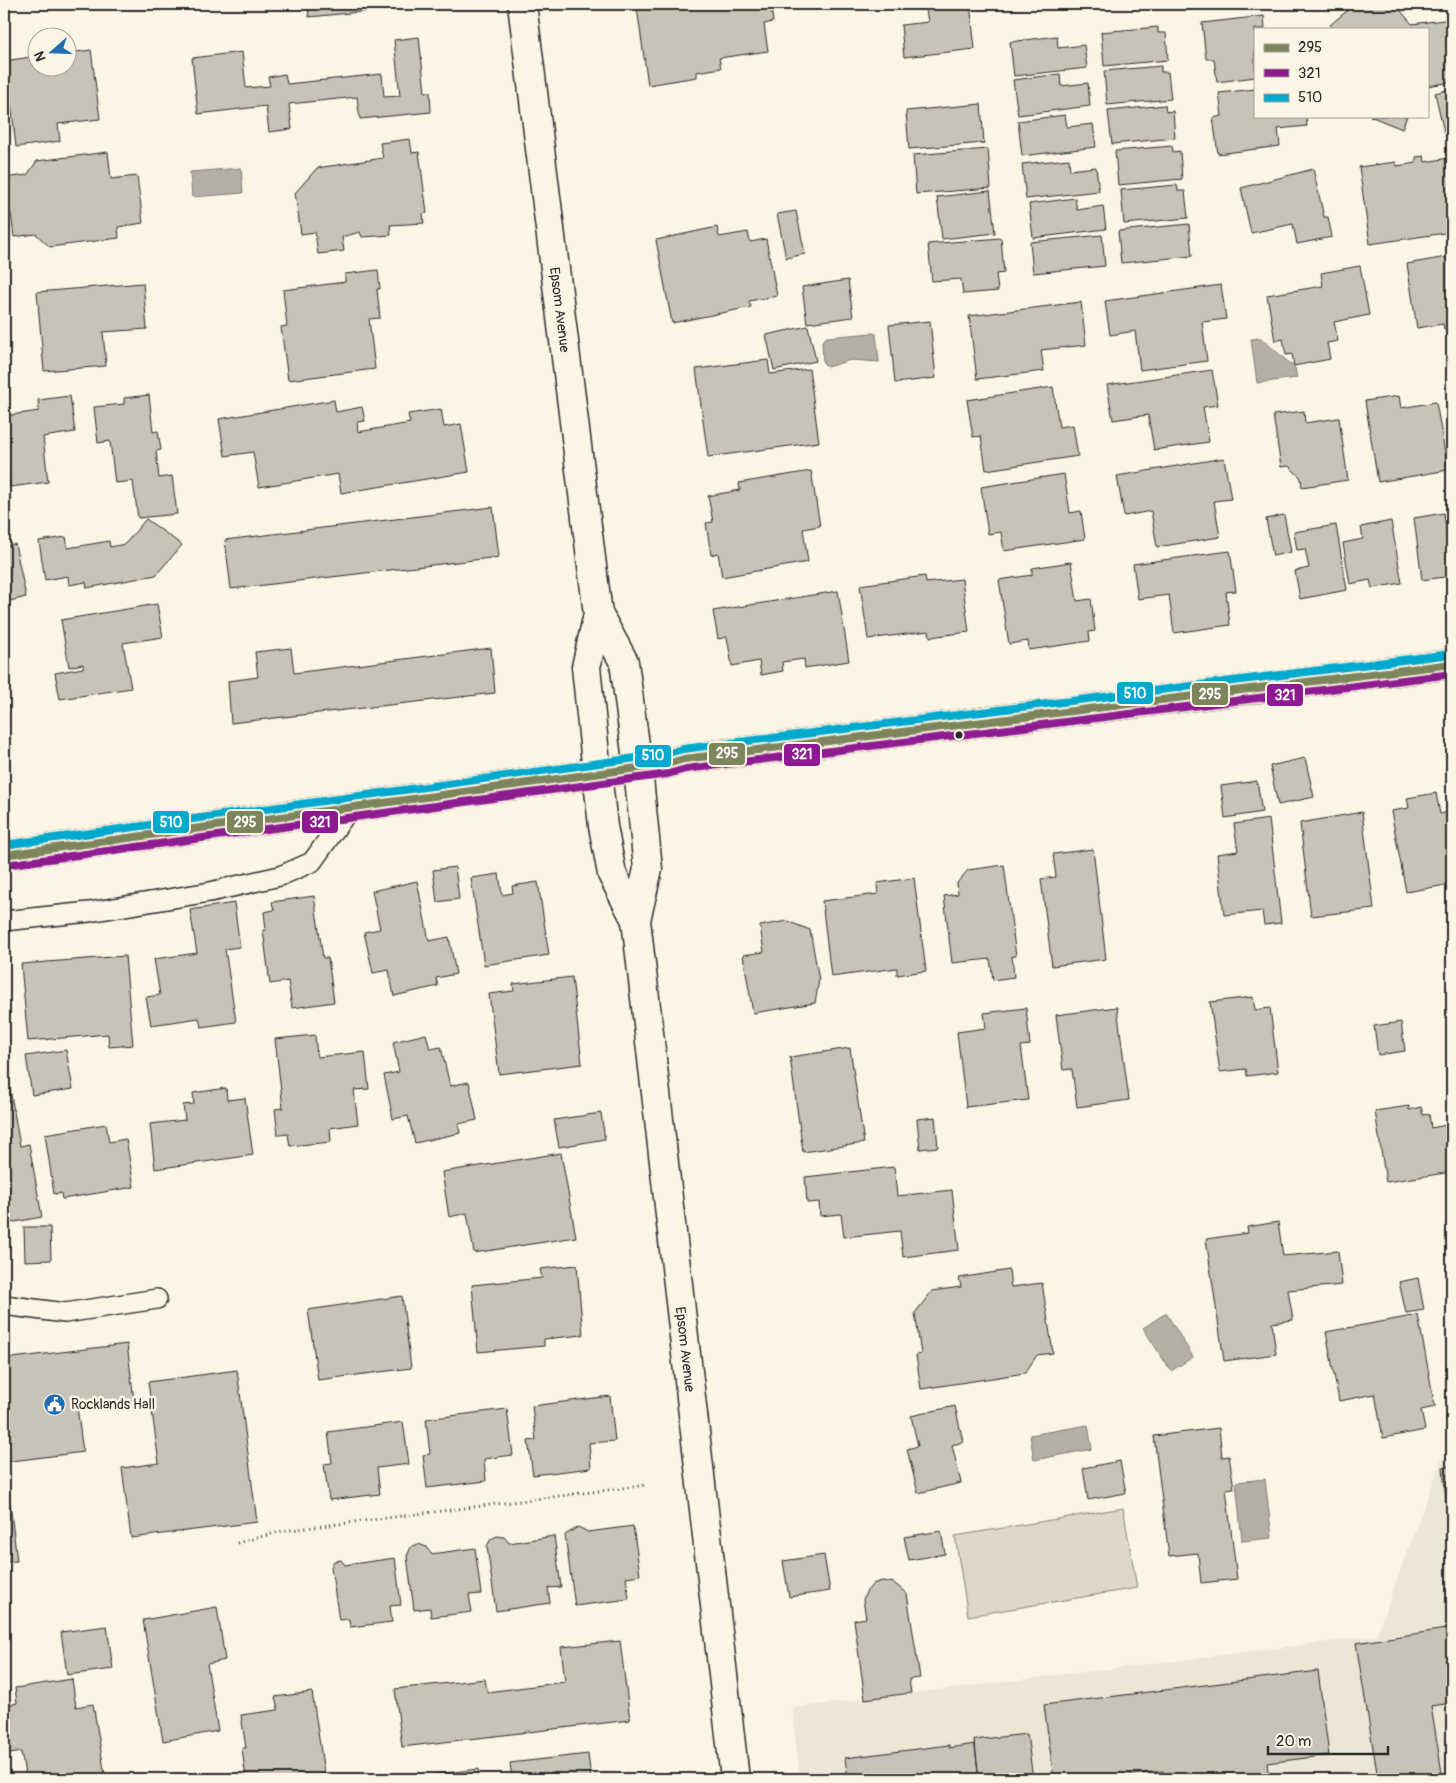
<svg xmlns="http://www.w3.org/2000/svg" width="1456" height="1783" font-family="Pangolin,sans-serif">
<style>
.built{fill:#ece6d7}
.green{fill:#ded8ca;stroke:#84827a}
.water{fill:#b4b0a5;stroke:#7d7b74}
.building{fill:#c8c3b7;stroke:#2b2b2b}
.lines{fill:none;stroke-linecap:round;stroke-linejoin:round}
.service-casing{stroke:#2b2b2b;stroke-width:22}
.minor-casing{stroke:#2b2b2b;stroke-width:31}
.tertiary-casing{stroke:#2b2b2b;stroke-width:31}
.secondary-casing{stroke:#2b2b2b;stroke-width:31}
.path{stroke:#2b2b2b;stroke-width:3;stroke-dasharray:1 4;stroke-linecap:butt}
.service{stroke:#fcf5e5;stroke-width:19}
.minor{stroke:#fcf5e5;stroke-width:28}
.tertiary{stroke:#fcf5e5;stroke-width:28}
.secondary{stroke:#fcf5e5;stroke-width:28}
.bus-1-casing{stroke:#fcf5e5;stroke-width:11}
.bus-2-casing{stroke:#fcf5e5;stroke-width:11}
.bus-3-casing{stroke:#fcf5e5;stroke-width:11}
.bus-1{stroke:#7c855c;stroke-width:8}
.bus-2{stroke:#8d1a90;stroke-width:8}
.bus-3{stroke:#00a9ce;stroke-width:8}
.bus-dot{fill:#2b2b2b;stroke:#fcf5e5;stroke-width:2}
.labels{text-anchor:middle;stroke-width:5;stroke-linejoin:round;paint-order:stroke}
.street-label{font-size:14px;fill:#2b2b2b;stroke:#fcf5e5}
.poi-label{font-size:14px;fill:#2b2b2b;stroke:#fcf5e5;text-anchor:start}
.line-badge{stroke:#fcf5e5;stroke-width:2}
.badge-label{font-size:14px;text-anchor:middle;font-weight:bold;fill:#fff}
</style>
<rect width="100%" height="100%" fill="#fcf5e5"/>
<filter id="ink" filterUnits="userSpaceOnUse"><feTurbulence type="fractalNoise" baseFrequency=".02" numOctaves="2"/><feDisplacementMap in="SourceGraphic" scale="10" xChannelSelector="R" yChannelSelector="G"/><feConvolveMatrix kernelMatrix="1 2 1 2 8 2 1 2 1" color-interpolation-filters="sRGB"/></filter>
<g filter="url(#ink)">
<!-- built -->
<path class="built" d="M1452,1456V1779H800L792,1708L1376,1636L1442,1458Z"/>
<!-- green -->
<path class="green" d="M1123,1508L1137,1588L968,1616L955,1536Z"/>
<!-- water -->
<path class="water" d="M241,168L243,193L192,197L190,172Z
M872,333L876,334L879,362L851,360L827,367L823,363L822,341L827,337Z
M1261,338L1295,368L1297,378L1257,383L1251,339Z
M1166,1313L1193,1357L1171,1371L1143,1328Z
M1088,1425L1092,1449L1034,1460L1030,1435Z
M1265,1479L1272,1538L1242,1541L1236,1482Z"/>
<!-- building -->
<path class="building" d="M308,4H432V5L309,17Z
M664,4H771L773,22L764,24L768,51L719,58L721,68L697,72V77L648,85L637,8Z
M925,4H970L975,49L904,57L901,25L928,22Z
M1355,4H1395L1412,24L1452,19V82L1427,86V29H1333L1330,25Z
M1264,16L1265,29H1255V77L1217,82L1214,59H1206L1202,23Z
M1158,27V33H1166L1168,60L1104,66L1101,32Z
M1057,36L1058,48L1084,45L1087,68L1014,76L1010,42Z
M419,37L425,92H430L431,112L360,119L357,97L289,104L292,129L269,132L266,106L198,114L192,58L242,52L246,88L270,86L268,77L285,74L287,84L382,74L384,97L400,96L394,40Z
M91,50L100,119L58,124L60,141L16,147L11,103L4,104V61L38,56V68H68V53Z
M1161,66V72H1168L1171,99L1107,105L1104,71Z
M1060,74L1061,86L1088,83L1090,106L1018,115L1013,80Z
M1255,89V116H1306L1307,126L1278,129L1280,146L1218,154L1213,118L1222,116L1219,93Z
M1452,89V130L1444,132L1435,93Z
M981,104L984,143L909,149L906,111Z
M1165,105L1166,112L1173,111L1175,138L1112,144L1108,111Z
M1065,115L1067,127L1093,124L1096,147L1022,156L1018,121Z
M1370,116H1407L1402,129Z
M410,139L412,153L419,152L427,213L423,214L424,223L390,225L391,235L362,237L360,232L342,237L344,251L318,254L315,232L301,234L295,193L317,168L383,158L380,143Z
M1172,146L1173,152L1180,151L1182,179L1118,185L1115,151Z
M988,149L991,188L916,194L913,155Z
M108,152L111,179L137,176L143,223L118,227L119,238L50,247L36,234L14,237L11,213L4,214V178L27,175L37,161Z
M1424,156L1425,162L1449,158L1452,175V232L1370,244L1359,167L1396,162L1397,166L1416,163V157Z
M1069,159L1070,170L1096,167L1099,191L1026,199L1022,164Z
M1313,169L1324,217H1328L1332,237L1297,244L1293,224L1251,233L1241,188Z
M1177,185L1178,191H1185L1188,218L1124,224L1121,190Z
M990,191L995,233L942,239L937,197Z
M1075,198L1077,210L1103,206L1106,229L1033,238L1029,204Z
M796,211L805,254L786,258L777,214Z
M1189,224L1192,256L1121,263L1118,231Z
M717,227L719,237L748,232L750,242L766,239L777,296L749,301L751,307L672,323L656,240Z
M1102,235L1105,266L1033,273L1030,242Z
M1001,238L1004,273L996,274L998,291L963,294L961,279L932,281L928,244Z
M1452,256V328L1444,329L1443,324L1417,328L1407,264Z
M1360,266L1369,315L1334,322L1338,341L1327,343L1330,359L1294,366L1292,354L1286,355L1283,339L1275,341L1267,295L1323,286L1321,273Z
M378,270L380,289H377L380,318L369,319L375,369L288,380L281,327L287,326L283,290L345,282V274Z
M848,280L853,317L807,323L802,287Z
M143,283L147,329L103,332L106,366L44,371L37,292Z
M1221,285L1226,319L1202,322L1207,361L1140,370L1135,331L1110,335L1105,301Z
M1081,302L1086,345L1041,350L1044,371L977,379L969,316Z
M930,321L936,378L895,383L889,325Z
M808,326L816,361L774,370L766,335Z
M768,360L770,374L809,369L819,442L708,457L696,369Z
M1212,370L1218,405L1203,407L1209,442L1154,450L1148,415L1113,420L1107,385Z
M1053,387L1059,427L1073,425L1078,456L986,470L981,436L973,437L967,400Z
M149,395L153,432L158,431L161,450L156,451L159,478L172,476L177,514L138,518L133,481L115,483L110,441L98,443L94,407L124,404V398Z
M70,396L75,432L43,437L48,482L10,487L7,462H4V416L39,411L38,400Z
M1399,396L1401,408L1436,402L1448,470L1378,482L1365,401Z
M334,400L336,412L362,407L365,421L357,422L358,432L410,423L408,414L441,409L444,427L461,424L469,472L341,493L338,474L259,487L253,452L225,456L219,419Z
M1304,411L1305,423L1339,418L1348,480L1302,487L1301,478L1289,466L1281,467L1273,415Z
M1224,458L1231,499L1214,501L1220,537L1157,547L1151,511L1124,516L1117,476Z
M811,471L820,526L803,529L808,562L722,577L718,553L711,555L706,523L713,522L708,496L740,490L739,483Z
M1064,474L1070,513L1081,511L1085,539L1004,551L1001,532L988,534L981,487Z
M493,507L499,557L231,589L225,540Z
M1444,513L1452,576L1422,580L1414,518Z
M1284,515L1291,552L1273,556L1266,519Z
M146,519L182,545L156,575L87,588L86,582L69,585L68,576L45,580L39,541L66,537L68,548L109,541L110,547L125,544Z
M1391,521L1402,583L1372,588L1370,580L1350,584L1343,543L1363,539L1361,527Z
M1336,525L1347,590L1300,599L1295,571L1309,568L1305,549L1297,550L1294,532Z
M15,544L26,597L10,601L4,573V547Z
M1230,551L1236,591L1226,592L1230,625L1174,633L1169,595L1138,599L1133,564Z
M1071,562L1077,601L1091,599L1095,631L1089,632L1090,641L1029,650L1028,641L1009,644L999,580L1032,575V568Z
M925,576L926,583L962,579L969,632L930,637L929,631L868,639L860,585Z
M838,591L849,661L805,668L804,659L782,662L783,671L761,675L759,661L732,666L727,637L718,639L713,611Z
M157,604L163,637L123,643L131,688L60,699L55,673L83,668V664L69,667L61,620Z
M291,648L294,673L491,648L495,693L231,723L228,681L258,677L255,652Z
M1305,758L1314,797L1278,805L1270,766Z
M1257,781L1262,812L1225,818L1221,786Z
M1436,793L1440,814L1452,811V884L1406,892L1391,811L1409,808L1407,798Z
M1362,812L1374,909L1311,916L1300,823Z
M1269,819L1281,923L1264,925L1262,911L1224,915L1217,854L1238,851L1234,824Z
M1093,849L1106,959L1052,966L1041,879L1056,877L1053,854Z
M1004,865L1016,956H1012L1014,977L993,980L990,959L952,963L944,896L958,894L957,883L968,870Z
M455,867L459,899L437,902L433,870Z
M499,874L502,895L513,893L512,886L538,882L549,955L484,965L471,878Z
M914,878L926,971L897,975V968L831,977L822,901L878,894L877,883Z
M417,881L429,941L449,937L456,974L436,978L438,986L394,996L389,970L373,973L364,932L380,929L372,891Z
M314,896L323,958H328L334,1002L292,1008L288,981L270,984L263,930H266L264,912L274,910L272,902Z
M234,903L240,947L225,949L236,1022L201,1027L199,1018L151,1025L146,997L160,995L154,959L197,953L190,910Z
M787,921L810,930L819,980L815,1003L753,1013L743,955L764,952L760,926Z
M125,956L133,1045L109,1047L108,1034L28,1041L21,964Z
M572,977L582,1064L499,1074L489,994L514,991L513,984Z
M1253,997L1255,1010L1270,1008L1278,1072L1247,1076L1246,1069L1220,1072L1210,1002Z
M1117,1007L1129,1100L1077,1107L1072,1069L1063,1070L1056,1015Z
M1026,1008L1030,1045L1021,1046L1028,1100L966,1107L957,1032L986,1028L984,1013Z
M1401,1022L1405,1051L1378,1055L1374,1026Z
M426,1034L430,1049L441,1047L450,1086L469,1082L477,1120L458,1124L460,1133L415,1143L408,1116L393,1119L384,1075L399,1072L393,1042Z
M315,1035L317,1057L365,1052L369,1089L354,1090L358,1124L330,1128L331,1142L290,1146L288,1134L278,1135L275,1109L283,1108L275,1039Z
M850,1048L864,1143L803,1152L790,1057Z
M66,1050L73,1089L32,1095L26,1056Z
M4,1055L20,1146L29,1144L42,1217L4,1224Z
M226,1088L227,1100L245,1098L253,1155L155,1169L150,1124L185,1120L183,1105L194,1104L193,1093Z
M1409,1106V1110L1421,1107L1423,1115L1429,1114L1431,1128L1452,1124V1172L1386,1182L1375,1111Z
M601,1113L605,1139L559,1147L554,1120Z
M935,1117L938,1147L920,1149L917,1119Z
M106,1124L109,1142L126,1139L134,1187L62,1199L61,1193L54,1194L45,1134Z
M561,1153L576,1237L474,1253L467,1213L449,1217L442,1172Z
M894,1167L897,1196L952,1190L959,1250L903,1257L900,1231L844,1237L841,1214L820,1216L819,1202L807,1203L805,1177Z
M1278,1222L1283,1256L1338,1251L1342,1285L1288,1290L1293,1320L1272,1323L1276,1354L1224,1361L1206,1239L1248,1233L1247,1227Z
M24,1227H50L51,1260L25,1261Z
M577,1265L583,1335L544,1339V1346L478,1352L472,1285L542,1278L540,1269Z
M1009,1270L1011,1287L1042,1283L1053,1353L1037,1355L1025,1373L921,1389L916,1355L921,1354L915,1313L932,1291L961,1287L959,1278Z
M1418,1278L1424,1310L1406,1313L1399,1282Z
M402,1296L411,1368L318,1380L308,1310Z
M1418,1315L1435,1407L1421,1410L1425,1430L1383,1438L1375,1394L1339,1401L1326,1332Z
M127,1344L134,1400L77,1407L83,1452L4,1462V1359Z
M237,1370L257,1522L131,1538L122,1468L159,1463L148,1382Z
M610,1396L615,1441L589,1443L591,1468L533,1475L528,1441L536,1440L532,1406Z
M955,1406L963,1442L952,1445L961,1483L918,1493L907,1449L918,1446L911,1416Z
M507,1409L513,1455L484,1459L486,1481L427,1488L423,1455L430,1454L426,1419Z
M403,1422L409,1464L377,1468L380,1494L329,1500L324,1464L332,1463L328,1432Z
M1219,1428L1222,1457L1229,1456L1234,1488L1226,1489L1237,1579L1201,1583L1198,1553L1169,1556L1154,1436Z
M1120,1461L1126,1493L1088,1500L1083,1468Z
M1452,1466V1572L1443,1467Z
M10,1503L17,1561L4,1562V1504Z
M633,1526L640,1575L626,1577L629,1599L575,1606L565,1535L578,1527L588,1532Z
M941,1531L945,1554L909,1560L904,1537Z
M497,1536L504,1537L509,1543L554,1536L561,1587L548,1588L550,1603L496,1611L487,1546L491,1539Z
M418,1544L427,1547L431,1554L475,1548L481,1594L469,1595L472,1612L431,1617L430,1608L414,1610L407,1556L411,1547Z
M824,1555L830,1591L789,1597L783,1561Z
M395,1558L401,1605L390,1606L392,1622L350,1627L349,1619L339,1620L331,1567L334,1561L341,1560L345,1565Z
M882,1581L894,1583L907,1594L920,1678L909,1679L911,1693L865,1699L854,1620L866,1618L863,1600L866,1592L873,1584Z
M217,1607L225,1660L207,1664L218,1731L163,1741L143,1620Z
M107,1626L113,1669L67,1675L61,1632Z
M1452,1628V1703L1431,1706L1443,1779H1378L1356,1643Z
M620,1641L630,1720L402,1747L395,1689L485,1679L487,1692L565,1682L561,1647Z
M1318,1671L1329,1755L1267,1763L1269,1779H1164L1163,1771L1101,1779H1054L1044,1705Z
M72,1679L76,1707L93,1704L105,1775L78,1779H26L21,1752L10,1754L4,1706L17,1703L15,1688Z
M312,1692L325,1779H246L242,1748H246L241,1715L278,1710L275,1697Z
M1027,1734L1033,1779H979L974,1740Z
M975,1744L979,1779H848L845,1758L949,1745V1748Z
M588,1754L591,1779H512L510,1763Z
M478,1769L480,1779H396Z"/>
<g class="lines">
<defs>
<path id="service" d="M4,921L89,912L210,892L280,876L312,862L351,807
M4,1305L65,1313L157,1299"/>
<g id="minor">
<path id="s1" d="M522,4L598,614L586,667L597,773"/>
<path d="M598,614L624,662L638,768"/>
</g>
<g id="tertiary">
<path id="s2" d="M638,768L648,869L636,920L735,1779"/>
<path d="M597,773L603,826L612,874L636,920"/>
</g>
<path id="secondary" d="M4,855L667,764L684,759L1452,664"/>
</defs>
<!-- service casing -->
<use href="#service" class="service-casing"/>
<!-- minor casing -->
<use href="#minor" class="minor-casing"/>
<!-- tertiary casing -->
<use href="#tertiary" class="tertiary-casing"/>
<!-- secondary casing -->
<use href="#secondary" class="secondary-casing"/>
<!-- path -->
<path class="path" d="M237,1543L283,1531L647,1485"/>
<!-- service -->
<use href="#service" class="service"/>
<!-- minor -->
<use href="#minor" class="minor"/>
<!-- tertiary -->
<use href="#tertiary" class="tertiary"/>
<!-- secondary -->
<use href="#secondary" class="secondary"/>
<defs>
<path id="bus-1" d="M4,855L667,764L684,759L1452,664"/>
<path id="bus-2" d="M5,865L668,774L686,769L1452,674"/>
<path id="bus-3" d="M4,845L665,754L683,749L1451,654"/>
</defs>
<!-- bus-1 casing -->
<use href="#bus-1" class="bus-1-casing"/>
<!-- bus-2 casing -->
<use href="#bus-2" class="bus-2-casing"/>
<!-- bus-3 casing -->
<use href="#bus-3" class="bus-3-casing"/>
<!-- bus-1 -->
<use href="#bus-1" class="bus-1"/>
<!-- bus-2 -->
<use href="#bus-2" class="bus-2"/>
<!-- bus-3 -->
<use href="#bus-3" class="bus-3"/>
</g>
</g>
<!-- icons -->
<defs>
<symbol id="civic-disc" viewBox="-11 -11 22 22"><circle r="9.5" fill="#1f6fb2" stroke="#fcf5e5"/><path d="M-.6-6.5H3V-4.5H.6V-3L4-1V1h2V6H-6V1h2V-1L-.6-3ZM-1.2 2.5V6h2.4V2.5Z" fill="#fff"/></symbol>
</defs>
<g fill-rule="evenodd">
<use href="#civic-disc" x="42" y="1392" width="25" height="25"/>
</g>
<!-- markers -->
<circle class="bus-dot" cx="959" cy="735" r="4.5"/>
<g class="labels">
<!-- street labels -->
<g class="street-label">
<text dy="5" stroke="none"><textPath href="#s1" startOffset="308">Epsom Avenue</textPath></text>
<text dy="5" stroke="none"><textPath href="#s2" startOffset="586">Epsom Avenue</textPath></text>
</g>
<!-- poi labels -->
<g class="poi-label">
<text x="71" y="1409">Rocklands Hall</text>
</g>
</g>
<g class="line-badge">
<rect x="1116" y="681" width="38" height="24" rx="5" fill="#00a9ce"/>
<rect x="1191" y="682" width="38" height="24" rx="5" fill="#7c855c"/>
<rect x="1266" y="683" width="38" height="24" rx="5" fill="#8d1a90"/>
<rect x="708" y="742" width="38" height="24" rx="5" fill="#7c855c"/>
<rect x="783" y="743" width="38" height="24" rx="5" fill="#8d1a90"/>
<rect x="634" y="744" width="38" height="24" rx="5" fill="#00a9ce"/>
<rect x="301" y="810" width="38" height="24" rx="5" fill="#8d1a90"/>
<rect x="226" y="810" width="38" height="24" rx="5" fill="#7c855c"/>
<rect x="152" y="810" width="38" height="24" rx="5" fill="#00a9ce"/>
</g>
<g class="badge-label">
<text x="1135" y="698">510</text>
<text x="1210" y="699">295</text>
<text x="1285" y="700">321</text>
<text x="727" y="758">295</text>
<text x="802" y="759">321</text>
<text x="653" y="760">510</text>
<text x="320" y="827">321</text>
<text x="245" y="827">295</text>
<text x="171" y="827">510</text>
</g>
<!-- margin -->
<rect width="1456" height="1783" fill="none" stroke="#fcf5e5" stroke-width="20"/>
<rect x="10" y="10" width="1436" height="1763" fill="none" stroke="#2b2b2b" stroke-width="2" filter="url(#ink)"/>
<!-- legend -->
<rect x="1254" y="28" width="175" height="90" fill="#fcf5e5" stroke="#a8a49b"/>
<rect x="1264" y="44" width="25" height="8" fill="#7c855c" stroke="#a8a49b"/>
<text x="1298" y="52" font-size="15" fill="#2b2b2b">295</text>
<rect x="1264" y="69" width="25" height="8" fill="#8d1a90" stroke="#a8a49b"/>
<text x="1298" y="78" font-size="15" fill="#2b2b2b">321</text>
<rect x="1264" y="94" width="25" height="8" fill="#00a9ce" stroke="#a8a49b"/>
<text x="1298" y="102" font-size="15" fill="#2b2b2b">510</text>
<!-- north arrow -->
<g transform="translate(52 52) rotate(250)"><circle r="24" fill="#fcf5e5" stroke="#a8a49b"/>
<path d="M0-4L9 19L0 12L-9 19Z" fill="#1f6fb2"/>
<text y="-8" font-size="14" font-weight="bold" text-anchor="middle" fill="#2b2b2b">N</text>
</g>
<!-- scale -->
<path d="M1268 1746v8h120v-8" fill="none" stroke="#2b2b2b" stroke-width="2.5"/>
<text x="1276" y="1746" font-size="15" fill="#2b2b2b" stroke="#fcf5e5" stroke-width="4" paint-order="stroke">20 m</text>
</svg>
